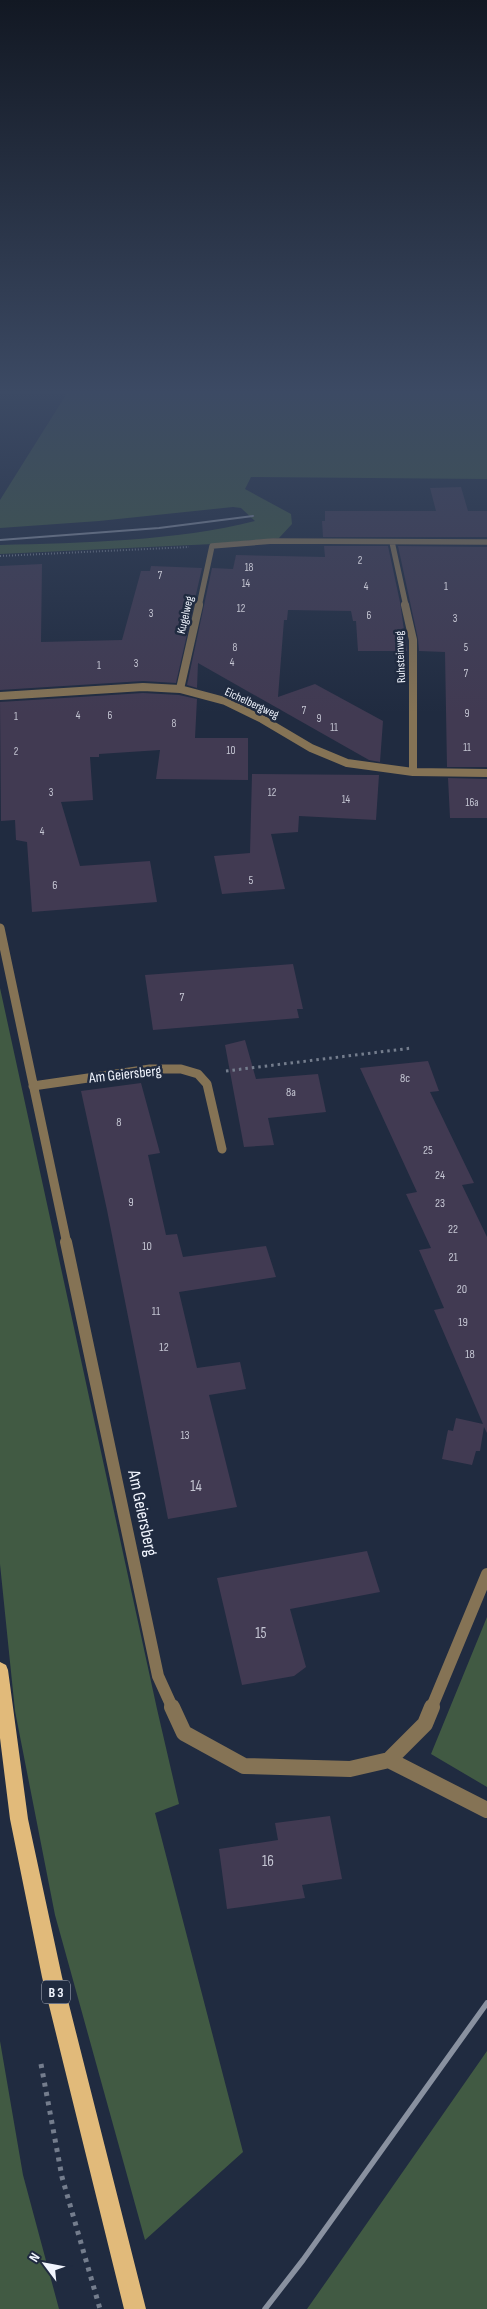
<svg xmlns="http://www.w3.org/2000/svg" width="487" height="2309" font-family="'Sofia Sans Condensed',sans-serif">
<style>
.green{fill:#415a43}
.building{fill:#413a52}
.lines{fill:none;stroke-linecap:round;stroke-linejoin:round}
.path-far2{stroke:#747d8d;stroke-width:2;stroke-dasharray:1 2;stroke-linecap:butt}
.path-far1{stroke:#747d8d;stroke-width:3;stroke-dasharray:2.5 4;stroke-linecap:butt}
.path{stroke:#747d8d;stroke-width:5;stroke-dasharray:4 5.5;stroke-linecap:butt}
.street-far4{stroke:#857355;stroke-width:5.5}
.street-far3{stroke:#857355;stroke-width:8}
.street-far2{stroke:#857355;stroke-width:9}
.street-far1{stroke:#857355;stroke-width:12}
.street{stroke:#857355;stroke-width:16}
.primary{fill:#e1ba7a;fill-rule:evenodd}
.rail-far1{stroke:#8991a0;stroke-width:2}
.rail{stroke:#8991a0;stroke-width:5.5}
.labels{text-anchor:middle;stroke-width:5;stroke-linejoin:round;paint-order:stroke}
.far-number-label{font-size:11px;fill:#c5c6d3}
.far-street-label{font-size:12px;fill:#f1f5fe;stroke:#202b40}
.number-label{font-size:12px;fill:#c5c6d3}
.shield{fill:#202b40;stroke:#b2b8c5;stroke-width:1}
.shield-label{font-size:14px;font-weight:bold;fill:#f1f5fe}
.street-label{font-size:15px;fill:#f1f5fe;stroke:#202b40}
.near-number-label{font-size:15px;fill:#c5c6d3}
.near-street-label{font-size:18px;fill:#f1f5fe;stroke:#202b40}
</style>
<rect width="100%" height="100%" fill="#202b40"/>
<!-- green -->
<path class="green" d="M69,390H487V479L251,477L245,489L291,514L292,524L279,538L213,544L0,554V545C81,543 177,541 255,521L241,508L233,507L99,521L0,528V500Z
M0,988L157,1709L179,1804L155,1813L243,2152L145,2240L55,1915L15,1711L0,1564Z
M487,1617V1787L431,1754Z
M0,2041L23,2175L59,2309H0Z
M487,2051V2309H307L326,2282Z"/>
<!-- building -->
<path class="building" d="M461,487L468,511H487V537H323L322,521H325V511H436L430,488Z
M324,546H388L400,602L407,651H358L356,621H353L351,611L288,610L287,620H284L278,697L315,684L383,721L380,762L369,760L198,663L197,688L187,685L212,568L233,569L236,555L325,557Z
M398,546L487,547V767H447L445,652L419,651L418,639Z
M42,564L41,642L122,640L141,571H150L151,566L202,568L176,683L143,681L0,690V566Z
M143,693L179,695L197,699L195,738H248V780L156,779L160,750L99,754V757H90L93,800L61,802L80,866L150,861L157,902L32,912L27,842L16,840L15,820L1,821L0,702Z
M252,774L379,775L376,820L299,816L298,832L271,834L285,889L222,894L214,856L250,853Z
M448,778L487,779V818H450Z
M293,964L303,1009H297L299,1018L153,1030L145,975Z
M245,1040L256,1079L318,1074L326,1112L268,1118L274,1145L244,1147L225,1045Z
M428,1061L439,1091L430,1092L474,1183L462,1185L487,1237V1433L484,1427L480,1451H476L472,1465L442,1459L448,1430L453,1431L456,1418L483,1424L434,1310L444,1308L419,1250L431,1248L406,1194L417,1192L360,1068Z
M141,1083L160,1153L148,1155L166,1235L177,1234L183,1257L266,1246L276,1277L179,1292L197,1368L240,1362L246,1389L209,1395L237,1507L168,1519L107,1210L81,1091Z
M367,1551L380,1592L290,1609L306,1667L294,1676L242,1685L217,1578Z
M330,1816L342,1879L302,1885L305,1898L227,1909L219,1849L278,1840L275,1823Z"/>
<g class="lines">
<!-- path-far2 -->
<path class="path-far2" d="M0,556L189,547"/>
<!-- path-far1 -->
<path class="path-far1" d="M226,1071L412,1048"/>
<!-- path -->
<path class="path" d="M41,2064L62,2177L100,2309"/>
<!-- street-far4 -->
<path class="street-far4" d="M392,542L406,606
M199,606L212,546L273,541L487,542"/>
<!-- street-far3 -->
<path class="street-far3" d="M405,605L413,640V772
M180,689L199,605
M0,696L143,687L180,689L225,701L262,719L311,748L347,763L413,772L487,773"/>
<!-- street-far2 -->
<path class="street-far2" d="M0,928L67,1244
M33,1086L150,1069H181L198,1074L207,1084L222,1149"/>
<!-- street-far1 -->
<path class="street-far1" d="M66,1242L158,1676L173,1709
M431,1709L487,1574"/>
<!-- street -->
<path class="street" d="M172,1707L184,1733L244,1766L350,1769L389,1760L425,1724L432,1707
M389,1760L487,1810"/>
<!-- primary -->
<path class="primary" d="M0,1662L6,1665L8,1670L28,1819L62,1977L146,2309H124L42,1977L10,1819L0,1738Z"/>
<!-- rail-far1 -->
<path class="rail-far1" d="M0,540L159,528L253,516"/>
<!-- rail -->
<path class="rail" d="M265,2309L303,2260L487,2003"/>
</g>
<!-- sky -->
<linearGradient id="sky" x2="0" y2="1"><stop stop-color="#121823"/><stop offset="0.55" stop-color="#3c4a64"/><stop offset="1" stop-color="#3c4a64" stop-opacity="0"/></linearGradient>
<rect width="487" height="713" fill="url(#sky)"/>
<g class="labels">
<!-- far-number labels -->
<g class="far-number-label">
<text x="360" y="564">2</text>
<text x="249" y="571">18</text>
<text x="160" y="579">7</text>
<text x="246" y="587">14</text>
<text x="366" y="590">4</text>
<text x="446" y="590">1</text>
<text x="241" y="612">12</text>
<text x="151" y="617">3</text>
<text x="369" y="619">6</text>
<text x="455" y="622">3</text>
<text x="235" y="651">8</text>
<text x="466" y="651">5</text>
<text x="232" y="666">4</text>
<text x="136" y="667">3</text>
<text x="99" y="669">1</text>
<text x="466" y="677">7</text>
<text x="304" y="714">7</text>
<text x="467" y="717">9</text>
<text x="78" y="719">4</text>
<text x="110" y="719">6</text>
<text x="16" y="720">1</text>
<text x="319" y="722">9</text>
<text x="174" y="727">8</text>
<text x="334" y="731">11</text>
<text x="467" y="751">11</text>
<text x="231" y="754">10</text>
<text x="16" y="755">2</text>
<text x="51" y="796">3</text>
<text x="272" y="796">12</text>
<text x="346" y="803">14</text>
<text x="472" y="806">16a</text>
<text x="42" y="835">4</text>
</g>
<!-- far-street labels -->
<g class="far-street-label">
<text transform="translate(185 615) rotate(-77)" y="4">Kugelweg</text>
<text transform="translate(400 657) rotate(-93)" y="4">Ruhsteinweg</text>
<text transform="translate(252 703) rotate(25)" y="4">Eichelbergweg</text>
</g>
<!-- number labels -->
<g class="number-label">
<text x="251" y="884">5</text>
<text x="55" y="889">6</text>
<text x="182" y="1001">7</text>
<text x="405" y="1082">8c</text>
<text x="291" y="1096">8a</text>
<text x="119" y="1126">8</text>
<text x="428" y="1154">25</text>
<text x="440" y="1179">24</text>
<text x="131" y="1206">9</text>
<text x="440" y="1207">23</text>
<text x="453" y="1233">22</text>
<text x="147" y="1250">10</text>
<text x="453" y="1261">21</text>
<text x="462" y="1293">20</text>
<text x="156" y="1315">11</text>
<text x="463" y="1326">19</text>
<text x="164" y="1351">12</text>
<text x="470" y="1358">18</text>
<text x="185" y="1439">13</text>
</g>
<!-- shield labels -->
<rect class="shield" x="42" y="1980.5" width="28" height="23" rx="4"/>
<g class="shield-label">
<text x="56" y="1997">B 3</text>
</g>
<!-- street labels -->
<g class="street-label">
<text transform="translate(125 1074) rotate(-6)" y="5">Am Geiersberg</text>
</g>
<!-- near-number labels -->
<g class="near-number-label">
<text x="196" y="1491">14</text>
<text x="261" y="1638">15</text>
<text x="268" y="1866">16</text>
</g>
<!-- near-street labels -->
<g class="near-street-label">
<text transform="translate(143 1513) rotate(78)" y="6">Am Geiersberg</text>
</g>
</g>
<!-- north arrow -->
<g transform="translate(45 2264) rotate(302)" stroke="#202b40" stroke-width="4" paint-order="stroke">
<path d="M0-4L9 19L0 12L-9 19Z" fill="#f1f5fe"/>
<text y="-8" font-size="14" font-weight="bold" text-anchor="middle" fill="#f1f5fe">N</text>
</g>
</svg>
